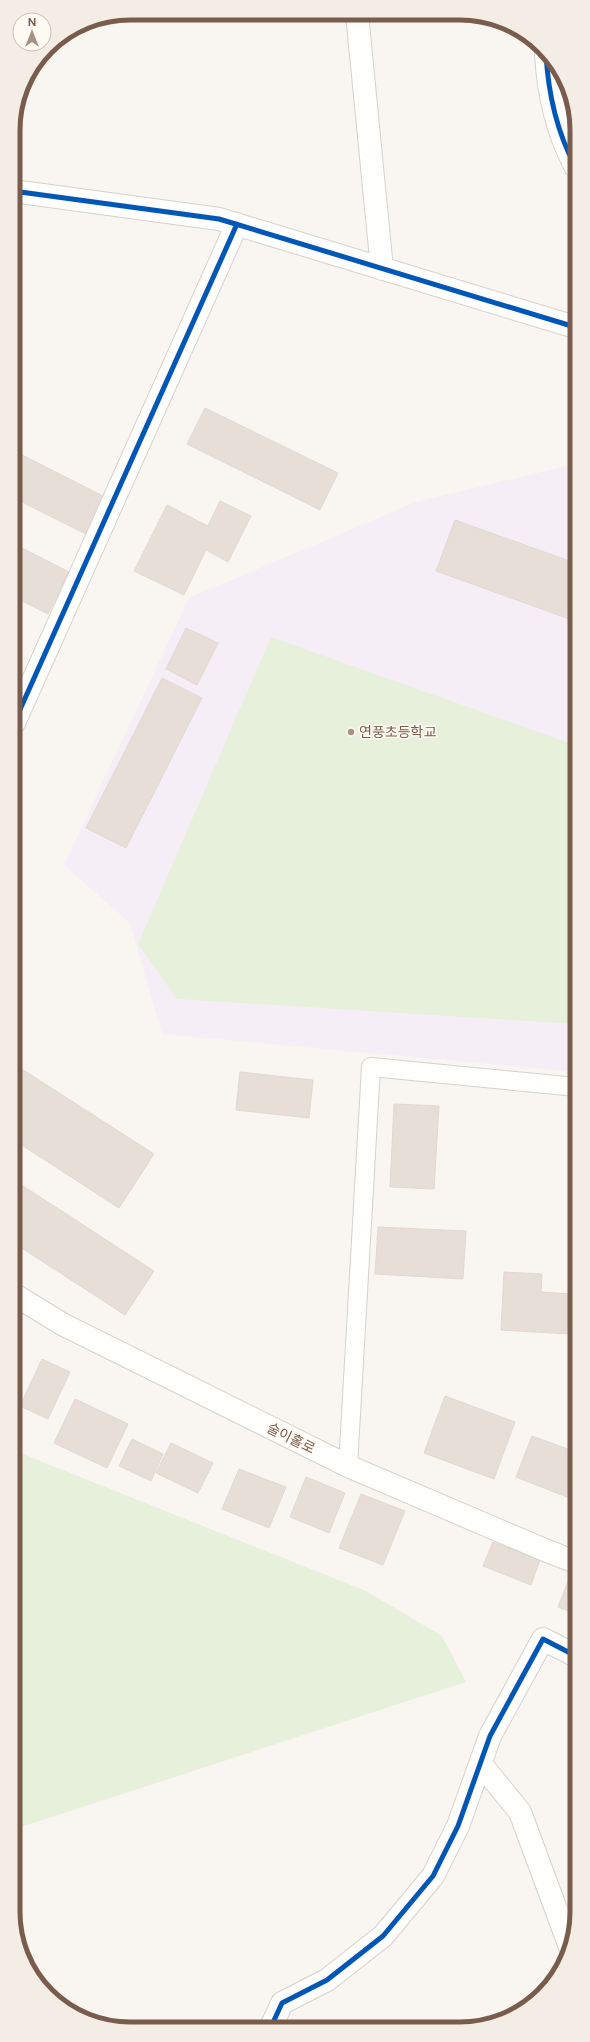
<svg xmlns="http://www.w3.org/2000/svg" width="590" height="2042" font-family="Figtree,'Noto Sans KR',sans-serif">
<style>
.education{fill:#f6eef6}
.green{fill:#e7f0db}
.building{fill:#e6ded7;stroke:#e2d8d2}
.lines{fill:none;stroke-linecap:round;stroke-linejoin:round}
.lane-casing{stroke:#d7d1cb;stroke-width:20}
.street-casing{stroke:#d7d1cb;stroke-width:24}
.secondary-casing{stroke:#d9d2cb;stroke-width:24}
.lane{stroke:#fefefd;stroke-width:18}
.street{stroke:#fefefd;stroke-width:22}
.secondary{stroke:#fefefd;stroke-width:22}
.cycleway-casing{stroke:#fffaf3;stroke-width:8}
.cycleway{stroke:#0057b8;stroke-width:5}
.poi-dot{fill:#a69286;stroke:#fffaf3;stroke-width:1.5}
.labels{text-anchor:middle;stroke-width:3;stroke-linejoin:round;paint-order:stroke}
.poi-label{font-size:14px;fill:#7a5c4d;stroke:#fffaf3;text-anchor:start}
.street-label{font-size:14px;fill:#7a5c4d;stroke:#fffaf3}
.rim{fill:none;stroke:#7a5c4d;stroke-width:5}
</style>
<rect width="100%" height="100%" fill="#f9f5f0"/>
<!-- education -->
<path class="education" d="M575,464L576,1072L162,1034L130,923L64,865L189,598L416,502Z"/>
<!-- green -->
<path class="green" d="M271,637L575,745L576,1024L177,999L138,944Z
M15,1451L366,1591L442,1636L466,1682L15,1829Z"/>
<!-- building -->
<path class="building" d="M205,408L338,473L320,510L187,444Z
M14,451L105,497L86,534L14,498Z
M220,501L251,516L228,562L206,550L184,595L134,571L167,505L208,526Z
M455,520L575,563V621L436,571Z
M14,544L69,572L48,614L14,597Z
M186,628L218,643L197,685L166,669Z
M162,678L202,698L126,848L86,828Z
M14,1064L154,1154L119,1208L14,1140Z
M240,1072L313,1080L309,1118L236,1110Z
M394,1104L439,1106L434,1189L390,1187Z
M14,1180L154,1271L125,1315L14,1243Z
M378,1227L466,1231L463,1279L375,1274Z
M504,1272L542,1274L541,1292L572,1294L570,1334L501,1330Z
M42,1359L70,1372L48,1419L20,1406Z
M445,1396L515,1422L494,1479L424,1453Z
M75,1399L128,1424L107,1468L54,1443Z
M532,1436L576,1452V1488L572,1499L516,1477Z
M132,1439L163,1454L151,1481L119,1466Z
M171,1443L213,1463L198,1493L156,1473Z
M239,1469L286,1487L269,1528L222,1509Z
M306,1477L345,1493L329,1533L290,1517Z
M361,1494L405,1511L383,1565L339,1548Z
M493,1542L540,1560L531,1585L483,1566Z
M572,1571L576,1573V1614L558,1607Z"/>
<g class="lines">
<defs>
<path id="lane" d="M348,1466L371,1067L576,1087"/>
<path id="street" d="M357,14L382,269
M546,53C548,93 556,130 575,166
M13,191L219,219L575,327
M14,723L237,224
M481,1764L520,1812L570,1947
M271,2027L282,2003L327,1980L383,1936L433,1876L458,1826L490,1736L543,1639L576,1656"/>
<path id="secondary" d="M15,1295L62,1324L348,1466L547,1551L576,1562"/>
</defs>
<!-- lane casing -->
<use href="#lane" class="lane-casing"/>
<!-- street casing -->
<use href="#street" class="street-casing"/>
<!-- secondary casing -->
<use href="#secondary" class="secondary-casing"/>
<!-- lane -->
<use href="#lane" class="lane"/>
<!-- street -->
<use href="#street" class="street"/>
<!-- secondary -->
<use href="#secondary" class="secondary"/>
<defs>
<path id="cycleway" d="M546,53C548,93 556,130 575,166
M13,191L219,219L575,327
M14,723L237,224
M271,2027L282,2003L327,1980L383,1936L433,1876L458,1826L490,1736L543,1639L576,1656"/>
</defs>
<!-- cycleway casing -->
<use href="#cycleway" class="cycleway-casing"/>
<!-- cycleway -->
<use href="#cycleway" class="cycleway"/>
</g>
<!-- markers -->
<circle class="poi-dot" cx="351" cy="732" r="4"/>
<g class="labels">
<!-- poi labels -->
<g class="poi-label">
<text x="359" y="737">연풍초등학교</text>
</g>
<!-- street labels -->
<g class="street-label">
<text transform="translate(291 1438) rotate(26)" y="5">술이홀로</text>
</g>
</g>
<!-- crop -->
<path d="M0 0H590V2042H0ZM130 20H460A110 110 0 0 1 570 130V1912A110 110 0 0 1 460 2022H130A110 110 0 0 1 20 1912V130A110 110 0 0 1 130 20Z" fill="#f4ede6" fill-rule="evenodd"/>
<path class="rim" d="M130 20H460A110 110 0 0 1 570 130V1912A110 110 0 0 1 460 2022H130A110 110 0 0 1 20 1912V130A110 110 0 0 1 130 20Z"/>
<!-- north arrow -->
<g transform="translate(32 32)"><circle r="19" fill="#fffaf3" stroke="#cabbb1"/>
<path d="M0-3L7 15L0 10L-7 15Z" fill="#a69286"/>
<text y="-6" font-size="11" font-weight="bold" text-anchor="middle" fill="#7a5c4d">N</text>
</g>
</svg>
